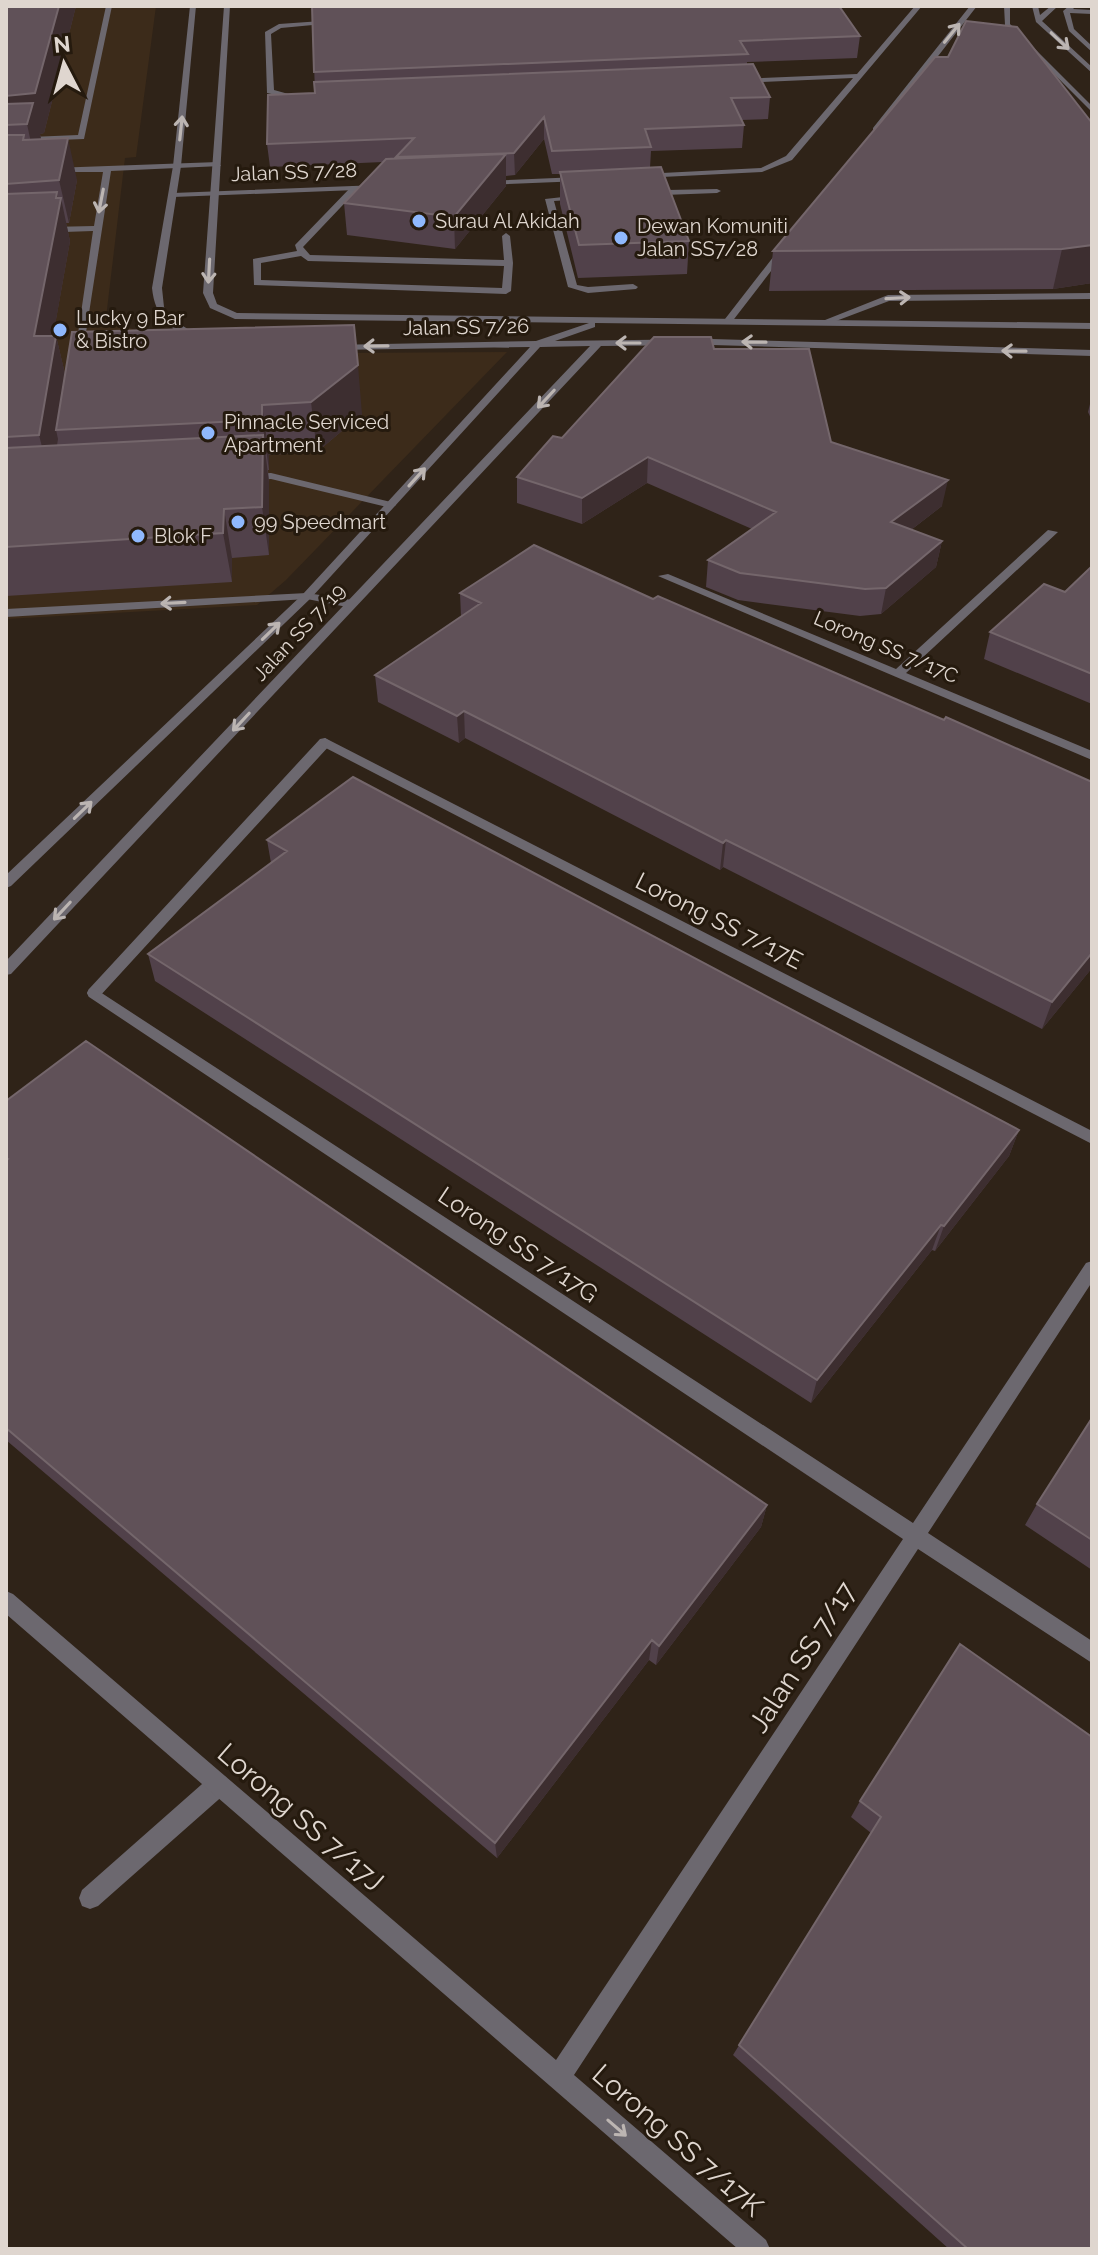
<svg xmlns="http://www.w3.org/2000/svg" width="1098" height="2255" font-family="Raleway,sans-serif">
<style>
.built{fill:#3c2b1a}
.lines{fill:none;stroke-linecap:round;stroke-linejoin:round}
.service{fill:#6c686f;fill-rule:evenodd}
.minor{fill:#6c686f;fill-rule:evenodd}
.tertiary{fill:#6c686f;fill-rule:evenodd}
.wall{fill:#51414a}
.shaded-wall{fill:#3d2e30}
.building{fill:#605158;stroke:#74666b;stroke-width:2}
.oneway{stroke:#bcb5b2}
.poi-dot{fill:#8fb8fd;stroke:#251a0e;stroke-width:3}
.labels{text-anchor:middle;stroke-width:6;stroke-linejoin:round;paint-order:stroke}
.far-street-label{font-size:20px;fill:#dfd6cf;stroke:#251a0e}
.far-poi-label{font-size:20px;fill:#dfd6cf;stroke:#251a0e;text-anchor:start}
.street-label{font-size:24px;fill:#dfd6cf;stroke:#251a0e}
.near-street-label{font-size:28px;fill:#dfd6cf;stroke:#251a0e}
</style>
<rect width="100%" height="100%" fill="#2f2318"/>
<!-- built -->
<path class="built" d="M6,6H156L136,157L125,158L106,318L193,354L507,352L286,580L257,605L6,619V163L76,160L6,162Z"/>
<g class="lines">
<!-- service -->
<path class="service" d="M106,6H112L84,139L6,142V138L78,135Z
M970,6H977L879,132H873V128Z
M218,162L221,166L111,171L83,352L75,354L93,231L6,234V228L94,226L103,172H56L53,168Z
M653,178H659L667,190L717,189L721,191L717,193L664,195L660,193Z
M352,186L359,188L303,247L310,255L504,260L502,236L506,233L510,236L513,263L511,291L506,294L254,285L253,259L297,251L295,245ZM301,256L308,261L504,266L502,288L261,280V263Z
M581,195H584V199L554,201L577,285L588,287L633,284L638,287L636,289L588,293L568,287L545,199Z
M781,247L788,249L731,323H725V319Z
M1092,293V299L889,301L828,324L820,322L888,295Z
M271,473L395,503L396,505L391,508L271,479L248,480L243,477L248,474Z
M307,593L352,600L358,604L352,608L307,599L6,617V609Z
M325,738L331,742L330,745L99,997H89L87,993L89,989L320,739Z
M218,1774L226,1777L229,1785L226,1793L98,1906L90,1909L82,1906L79,1898L82,1890L210,1777Z"/>
<!-- minor -->
<path class="minor" d="M915,6H922L792,160L762,172L642,178L638,176L642,174L761,168L786,156L853,78L741,83L738,79L857,74Z
M1069,6H1076L1073,9L1092,10V14L1070,13L1074,29L1092,46V52L1069,31L1063,11Z
M336,20L334,23L281,28L271,34L274,90L303,98L299,100L267,93L265,32L279,24Z
M579,177L582,181L486,185L482,183L486,181Z
M379,185L382,189L173,197L169,195L173,193Z
M1048,530L1058,532L906,673L1092,751V760L658,576L668,574L896,669Z
M325,738L1092,1131V1144L320,745L319,742Z
M94,988L913,1523L1086,1263L1092,1261V1282L928,1533L1092,1641V1663L918,1549L574,2075L766,2240L770,2249H738L6,1614V1591L13,1594L556,2060L903,1539L89,997L87,993L89,989Z"/>
<!-- tertiary -->
<path class="tertiary" d="M190,6H196L181,166L162,288L164,307L170,318L199,336L201,338L196,341C170,331 155,317 152,288L173,166Z
M224,6H230L213,293L217,304L237,313L1092,323V329L595,323V327L555,341L712,339L1092,350V356L712,345L601,346L11,974L6,975V961L590,346L540,347L311,598L11,886L6,888V875L303,594L530,347L334,350L331,349V345L536,341L589,323L235,319L210,308L203,293Z
M1004,6H1010V24L1092,106V112L1005,25Z
M1032,6H1038L1040,15L1051,6H1058L1042,21L1092,67V73L1036,22Z"/>
</g>
<!-- wall -->
<path class="wall" d="M6,6H76L44,133L40,134L41,139L77,180L69,223H66L70,241L53,336H56L65,374L72,332L362,414L317,452L269,455V470H268L269,482V555L232,558V582L6,596Z
M312,6L860,36L857,58L747,62V64L770,97L768,119L741,120L744,125L742,148L651,151L650,168L689,241L687,274L578,278L560,204V174H552L544,139L515,175L506,176V186L455,249L347,235L344,203L383,162L270,167L267,144L315,93Z
M948,57L1092,283L1053,289L769,291L773,251Z
M714,349L831,442L942,506L911,530L942,541L936,567L881,614L860,616L738,600L706,587L708,560L752,529L647,483L582,524L517,503V477L562,438Z
M1092,396V421L1088,412Z
M534,545L1092,968L1042,1029L723,867L720,870L465,738L459,743L378,702L375,675L461,617L460,593Z
M1092,566V704L984,659L990,632L1065,592Z
M267,840L1019,1130L1009,1156L935,1251L932,1250L811,1403L155,981L148,954L271,863Z
M6,1101L767,1505L761,1527L656,1665L649,1660L497,1858L6,1440Z
M1092,1418V1570L1025,1525L1037,1504Z
M960,1644L1092,2249H949L733,2055L871,1833L851,1817L860,1801Z"/>
<!-- shaded-wall -->
<path class="shaded-wall" d="M59,6H76L44,133L40,134L42,144L36,166L27,124L6,125V96Z
M544,117V139L515,175L514,153Z
M68,138L77,180L69,223L59,180Z
M506,154V186L455,249L454,217Z
M57,192L59,204L61,198L70,241L45,382L34,336Z
M1092,245V283L1053,289L1062,249Z
M56,336L67,382L56,430L58,439L51,482L39,435Z
M358,365L362,414L317,452L311,402Z
M262,405L269,455V470L262,420Z
M263,435L269,482V555L262,507Z
M648,457L647,483L582,524V498Z
M948,480L942,506L886,549L891,522Z
M224,509L232,558V582L223,533Z
M942,541L936,567L881,614L886,588Z
M464,711L465,738L459,743L457,716Z
M726,840L723,867L720,870L723,843Z
M1092,953V968L1042,1029L1052,1002Z
M1019,1130L1009,1156L935,1251L944,1226Z
M941,1225L932,1250L811,1403L817,1380Z
M767,1505L761,1527L656,1665L659,1646Z
M652,1640L649,1660L497,1858L495,1843Z"/>
<!-- building -->
<path class="building" d="M6,6H59L35,93L6,96Z
M312,6H839L860,36L740,41L748,54L314,72Z
M966,21L1017,27L1092,123V245L1062,249L773,251L935,57H948Z
M753,64L770,97L731,98L744,125L645,129L651,147L552,151L544,117L514,153L396,157L414,138L267,144L268,95L315,93L314,82Z
M33,103L27,124L6,125V104Z
M6,135H24L23,140L68,138L59,180L6,184Z
M506,154L454,217L344,203L386,159Z
M661,167L689,241L579,245L560,172Z
M57,192L56,198H61L34,336H56L39,435L6,437V194Z
M354,325L358,365L311,402L262,405V420L56,430L72,332Z
M654,337H711L714,349H809L831,442L948,480L891,522L942,541L886,588L865,589L740,573L708,560L776,512L648,457L582,498L517,477L553,436L562,438Z
M263,435L262,507L224,509L223,533L6,547V448Z
M534,545L653,599L658,596L944,720L946,717L1092,782V953L1052,1002L726,840L723,843L464,711L457,716L375,675L481,603L460,593Z
M1092,566V674L990,632L1044,584L1065,592Z
M353,777L1019,1130L944,1226L941,1225L817,1380L148,954L287,851L267,840Z
M86,1041L767,1505L659,1646L652,1640L495,1843L6,1428V1161L8,1159L6,1158V1101Z
M1092,1418V1540L1037,1504Z
M960,1644L1092,1737V2249H968L739,2045L881,1817L860,1801Z"/>
<!-- one-way arrows -->
<defs><path id="oneway-shaft" d="M-6 0H5M1.5-3L5.5 0L1.5 3" fill="none" stroke-width="1.6" stroke-linecap="round" stroke-linejoin="round" transform="scale(2)"/></defs>
<g class="oneway">
<use href="#oneway-shaft" transform="translate(952 33) rotate(-51)"/>
<use href="#oneway-shaft" transform="translate(1060 41) rotate(43)"/>
<use href="#oneway-shaft" transform="translate(181 128) rotate(-84)"/>
<use href="#oneway-shaft" transform="translate(101 201) rotate(101)"/>
<use href="#oneway-shaft" transform="translate(209 271) rotate(93)"/>
<use href="#oneway-shaft" transform="translate(898 298) rotate(-3)"/>
<use href="#oneway-shaft" transform="translate(754 342) rotate(-179)"/>
<use href="#oneway-shaft" transform="translate(628 343) rotate(-180)"/>
<use href="#oneway-shaft" transform="translate(376 346) rotate(179)"/>
<use href="#oneway-shaft" transform="translate(1014 351) rotate(-179)"/>
<use href="#oneway-shaft" transform="translate(546 399) rotate(133)"/>
<use href="#oneway-shaft" transform="translate(417 477) rotate(-48)"/>
<use href="#oneway-shaft" transform="translate(173 603) rotate(177)"/>
<use href="#oneway-shaft" transform="translate(271 631) rotate(-44)"/>
<use href="#oneway-shaft" transform="translate(241 722) rotate(133)"/>
<use href="#oneway-shaft" transform="translate(83 810) rotate(-44)"/>
<use href="#oneway-shaft" transform="translate(62 911) rotate(133)"/>
<use href="#oneway-shaft" transform="translate(617 2128) rotate(41)"/>
</g>
<!-- markers -->
<g class="poi-dot">
<circle cx="419" cy="221" r="8"/>
<circle cx="621" cy="238" r="8"/>
<circle cx="60" cy="330" r="8"/>
<circle cx="208" cy="433" r="8"/>
<circle cx="238" cy="522" r="8"/>
<circle cx="138" cy="536" r="8"/>
</g>
<g class="labels">
<!-- far-street labels -->
<g class="far-street-label">
<text transform="translate(294 172) rotate(-2)" y="7">Jalan SS 7/28</text>
<text transform="translate(466 327) rotate(-1)" y="7">Jalan SS 7/26</text>
<text transform="translate(299 632) rotate(-47)" y="7">Jalan SS 7/19</text>
<text transform="translate(886 647) rotate(23)" y="7">Lorong SS 7/17C</text>
</g>
<!-- far-poi labels -->
<g class="far-poi-label">
<text x="435" y="228">Surau Al Akidah</text>
<text x="637" y="233">Dewan Komuniti<tspan x="637" dy="23">Jalan SS7/28</tspan></text>
<text x="76" y="325">Lucky 9 Bar<tspan x="76" dy="23">&amp; Bistro</tspan></text>
<text x="224" y="429">Pinnacle Serviced<tspan x="224" dy="23">Apartment</tspan></text>
<text x="254" y="529">99 Speedmart</text>
<text x="154" y="543">Blok F</text>
</g>
<!-- street labels -->
<g class="street-label">
<text transform="translate(719 921) rotate(27)" y="8">Lorong SS 7/17E</text>
<text transform="translate(518 1245) rotate(34)" y="8">Lorong SS 7/17G</text>
</g>
<!-- near-street labels -->
<g class="near-street-label">
<text transform="translate(802 1657) rotate(-57)" y="10">Jalan SS 7/17</text>
<text transform="translate(301 1817) rotate(41)" y="10">Lorong SS 7/17J</text>
<text transform="translate(678 2140) rotate(41)" y="10">Lorong SS 7/17K</text>
</g>
</g>
<!-- border -->
<rect width="1098" height="2255" fill="none" stroke="#dfd6cf" stroke-width="16"/>
<!-- north arrow -->
<g transform="translate(64 64) rotate(354)" stroke="#251a0e" stroke-width="6" paint-order="stroke">
<path d="M0-6L14 30L0 20L-14 30Z" fill="#dfd6cf"/>
<text y="-12" font-size="22" font-weight="bold" text-anchor="middle" fill="#dfd6cf">N</text>
</g>
</svg>
